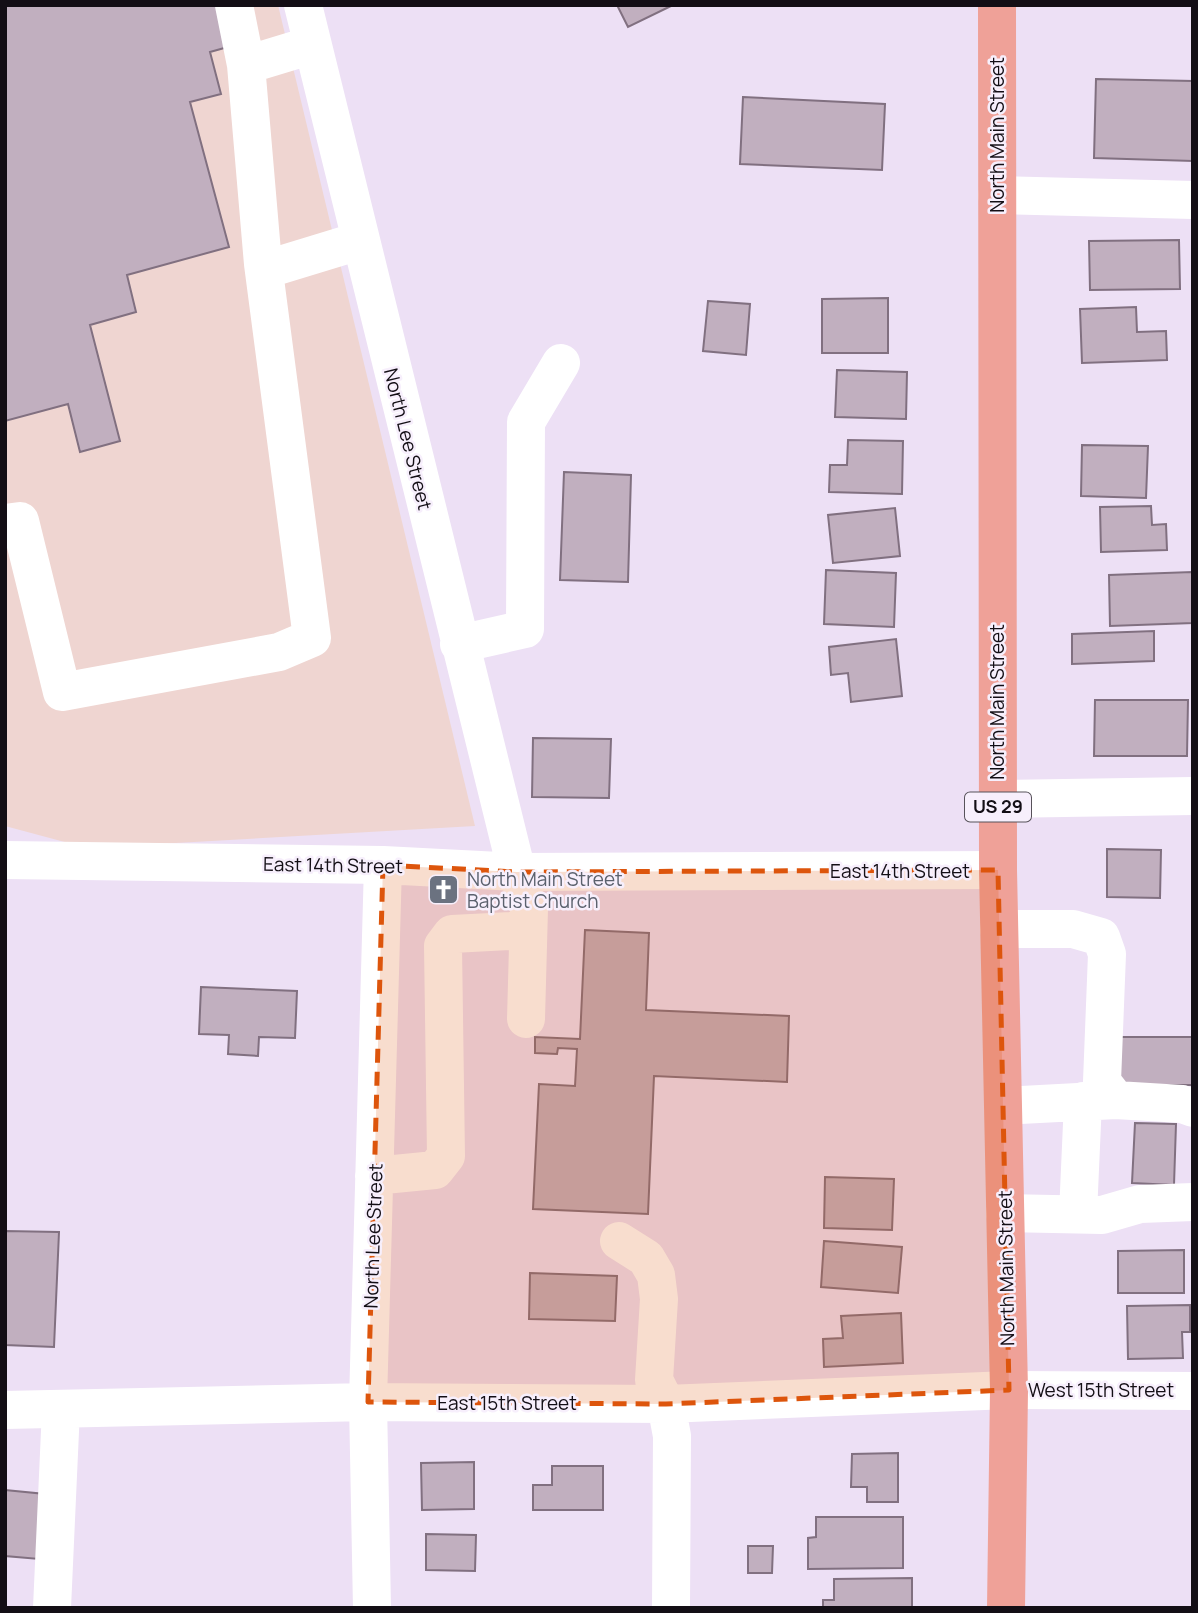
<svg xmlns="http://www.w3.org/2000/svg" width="1198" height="1613" font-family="Manrope,sans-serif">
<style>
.industrial{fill:#efd5d1}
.building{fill:#c1afbf;stroke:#817080;stroke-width:2}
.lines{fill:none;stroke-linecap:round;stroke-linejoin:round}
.minor{stroke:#fff;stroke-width:38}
.major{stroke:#efa198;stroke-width:38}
.marked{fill:#dd550c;fill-opacity:0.2;stroke:#dd550c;stroke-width:5;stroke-dasharray:14 9;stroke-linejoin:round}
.labels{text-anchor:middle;stroke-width:5;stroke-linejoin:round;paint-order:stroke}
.shield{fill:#f7effc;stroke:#57525a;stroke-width:2}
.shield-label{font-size:18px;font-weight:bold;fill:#130e15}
.street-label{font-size:19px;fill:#130e15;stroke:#f7effc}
.worship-label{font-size:19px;fill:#5b616d;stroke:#f7effc;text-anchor:start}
</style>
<rect width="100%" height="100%" fill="#ede0f5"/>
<!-- industrial -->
<path class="industrial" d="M5,5H278L475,826L87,848L5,826Z"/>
<!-- building -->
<path class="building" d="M5,5H225L235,45L210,52L221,94L190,102L229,247L127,275L136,312L90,325L120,441L80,452L68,404L5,421Z
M617,5H673L628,27Z
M1096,79L1193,81V161L1094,158Z
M743,97L885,104L882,170L740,164Z
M1179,240L1180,289L1090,290L1089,241Z
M888,298V353H822V299Z
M708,301L750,304L746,355L703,351Z
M1136,307L1137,332L1166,331L1167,360L1082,363L1080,309Z
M837,370L907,372L906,419L835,417Z
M848,440L903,441L902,494L829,492L830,465H847Z
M1082,445L1148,446L1146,498L1081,496Z
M564,472L631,475L628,582L560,580Z
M1151,506L1152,525L1166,524L1167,550L1101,552L1100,507Z
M895,508L900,556L833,563L828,515Z
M826,570L896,573L894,627L824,624Z
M1192,572L1193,623L1110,626L1109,575Z
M1154,631V661L1072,664V634Z
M896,639L902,696L851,702L848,673L831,675L829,647Z
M1095,700H1188L1187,756H1094Z
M533,738L611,739L609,798L532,797Z
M1107,849L1161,850L1160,898L1107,897Z
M585,930L649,933L646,1010L789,1016L787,1082L654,1076L648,1214L533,1209L539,1084L575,1086L577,1049L558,1048L557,1054L535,1053V1037L580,1039Z
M201,987L297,991L295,1038L259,1037L258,1056L228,1054L229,1035L199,1034Z
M1119,1037H1193V1085H1119Z
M1135,1123L1176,1124L1174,1185L1132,1183Z
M825,1177L894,1179L892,1230L824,1228Z
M5,1231L59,1232L54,1347L5,1345Z
M824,1241L902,1247L898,1293L821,1287Z
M1184,1250V1293H1118V1251Z
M530,1273L617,1276L615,1321L529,1319Z
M1190,1305V1332H1182L1183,1358L1128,1359L1127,1306Z
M901,1313L903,1363L824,1367L823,1339L843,1338L841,1316Z
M898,1453V1502H867V1487H851L852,1454Z
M474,1462V1509L422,1510L421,1463Z
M552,1466H603V1510H533V1485H552Z
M5,1490L45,1494L39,1559L5,1556Z
M816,1517H903V1568L808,1569V1538L816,1537Z
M426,1534L476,1535L475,1571L426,1570Z
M748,1546H773L772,1573H748Z
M912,1578V1608H823V1600H834V1579Z"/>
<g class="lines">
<!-- minor -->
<path class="minor" d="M234,5L246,65
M303,5L517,872L529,909L526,1019
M997,195L1193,200
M264,270L359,241
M5,523L20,521L62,692L279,652L312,638L263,264L246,65L312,45
M459,644L525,629L526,422L561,363
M998,799L1193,796
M5,860L383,865L517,872L998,870
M999,929H1073L1101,937L1107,954L1102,1082L1116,1100L1182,1104L1193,1108
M1003,1106L1116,1100
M374,1176L435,1170L446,1156L443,946L452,934L528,930
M1005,1213L1102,1215L1140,1204L1193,1202
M1078,1214L1083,1101
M619,1241L646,1258L656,1275L659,1299L654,1380L666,1404L672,1436L671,1608
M5,1410L368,1402L666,1404L1009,1390L1193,1391
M52,1608L61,1409
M372,1608L368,1402L383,865"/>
<!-- major -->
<path class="major" d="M997,5L998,870L1009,1390L1006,1608"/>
</g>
<!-- marked area -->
<path class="marked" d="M383,865L517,872L998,870L1009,1390L666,1404L368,1402Z"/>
<!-- icons -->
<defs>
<symbol id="church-square" viewBox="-11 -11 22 22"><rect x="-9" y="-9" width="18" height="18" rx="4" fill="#6b7280" stroke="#f7effc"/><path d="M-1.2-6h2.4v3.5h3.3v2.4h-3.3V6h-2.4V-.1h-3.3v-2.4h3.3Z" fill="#fff"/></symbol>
</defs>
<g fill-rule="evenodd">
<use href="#church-square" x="426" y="872" width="35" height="35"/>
</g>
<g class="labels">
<!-- shield labels -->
<rect class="shield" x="965" y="792.5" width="66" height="29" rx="5"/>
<g class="shield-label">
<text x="998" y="813">US 29</text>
</g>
<!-- street labels -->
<g class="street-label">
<text transform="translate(997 135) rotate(-90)" y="7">North Main Street</text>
<text transform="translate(408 439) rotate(76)" y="7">North Lee Street</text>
<text transform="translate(997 702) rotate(-90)" y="7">North Main Street</text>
<text transform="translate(333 865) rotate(1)" y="7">East 14th Street</text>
<text x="900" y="878">East 14th Street</text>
<text transform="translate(373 1236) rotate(-88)" y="7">North Lee Street</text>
<text transform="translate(1006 1268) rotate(-91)" y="7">North Main Street</text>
<text x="1101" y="1397">West 15th Street</text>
<text x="507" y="1410">East 15th Street</text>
</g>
<!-- worship labels -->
<g class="worship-label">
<text x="467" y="886">North Main Street<tspan x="467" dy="22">Baptist Church</tspan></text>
</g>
</g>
<!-- border -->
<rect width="1198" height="1613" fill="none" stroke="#130e15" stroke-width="14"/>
</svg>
